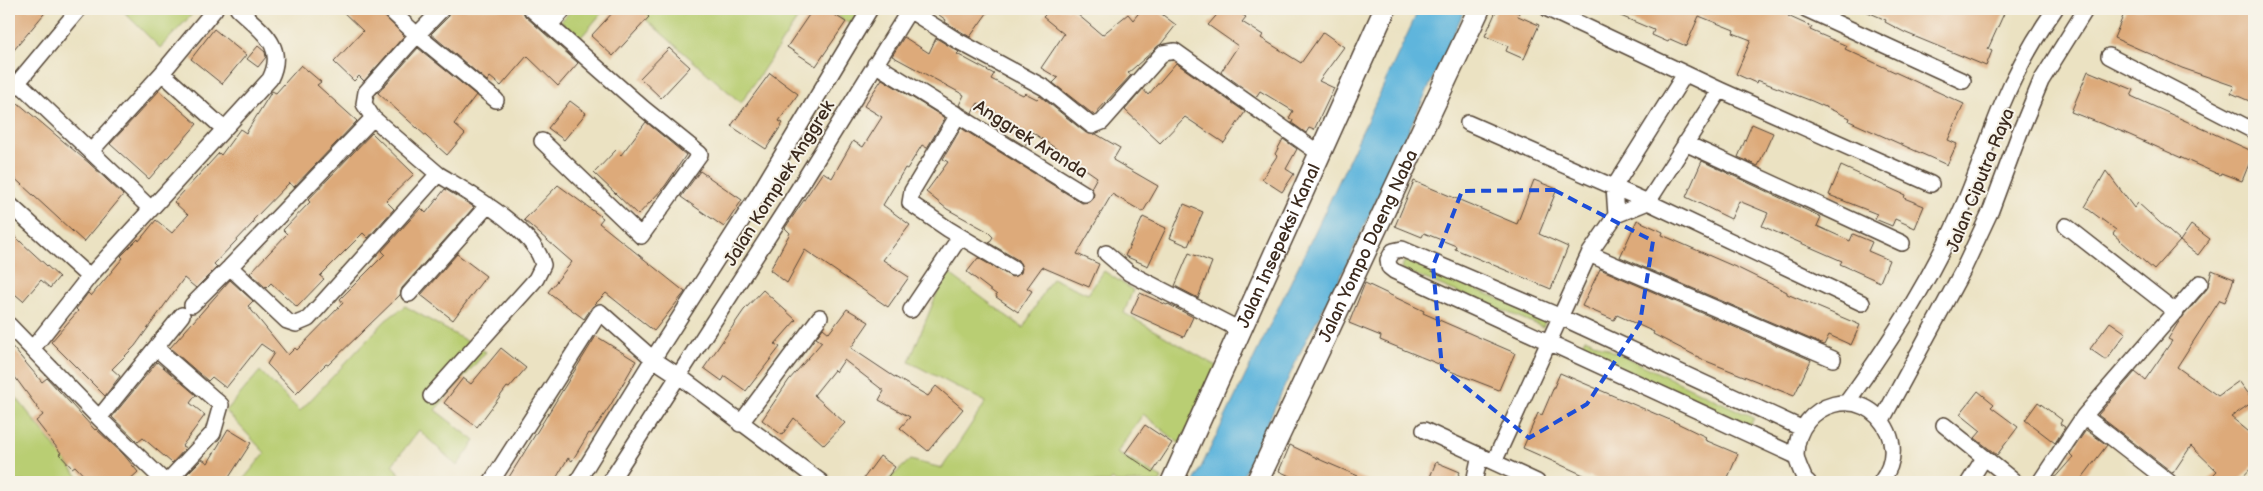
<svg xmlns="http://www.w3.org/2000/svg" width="2263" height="491" font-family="'Balsamiq Sans',sans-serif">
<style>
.green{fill:#b9ce73;stroke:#7a7c48}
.water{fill:#5fb5dc;stroke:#4d707d}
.building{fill:#ddaa7a}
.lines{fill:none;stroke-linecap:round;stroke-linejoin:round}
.street-casing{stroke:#554637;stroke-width:18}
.secondary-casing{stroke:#554637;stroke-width:24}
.street{stroke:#fff;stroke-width:15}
.secondary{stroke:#fff;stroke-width:21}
.marked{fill:none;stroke:#1d4ed8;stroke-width:4;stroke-dasharray:10 6;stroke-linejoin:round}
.labels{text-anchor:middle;stroke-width:4;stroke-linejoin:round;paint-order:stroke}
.street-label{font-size:18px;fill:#3b2a1e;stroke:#f7f3e8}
</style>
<rect width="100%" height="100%" fill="#f7f3e8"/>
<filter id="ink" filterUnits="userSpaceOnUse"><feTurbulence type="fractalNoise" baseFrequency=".02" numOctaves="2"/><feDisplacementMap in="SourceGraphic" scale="10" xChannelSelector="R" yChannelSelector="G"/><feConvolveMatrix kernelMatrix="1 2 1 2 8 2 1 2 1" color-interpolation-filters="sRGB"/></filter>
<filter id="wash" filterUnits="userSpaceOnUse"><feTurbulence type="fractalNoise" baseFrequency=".0096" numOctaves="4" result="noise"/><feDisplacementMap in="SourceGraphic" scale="20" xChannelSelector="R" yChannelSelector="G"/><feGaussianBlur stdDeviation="1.12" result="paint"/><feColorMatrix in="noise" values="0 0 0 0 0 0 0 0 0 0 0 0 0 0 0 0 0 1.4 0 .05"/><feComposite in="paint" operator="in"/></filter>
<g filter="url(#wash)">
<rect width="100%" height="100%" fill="#ebe2c2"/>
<!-- green -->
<path class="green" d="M121,9H197L160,48Z
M573,9H605L577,42L561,21Z
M634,9H804L741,103Z
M827,9H863L853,26Z
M1405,260L1546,318L1543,327L1401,269Z
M946,271L1023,328L1052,278L1088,294L1104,271L1133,290L1124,313L1218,367L1180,444L1143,414L1117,453L1162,478L1160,482H1116L1112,479L1110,482H886L910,460L942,468L986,402L909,362Z
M405,306L486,352L435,410L475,441L457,466L419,430L392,465L407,482H241L265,453L226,411L260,371L300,411L386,320Z
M1585,338L1754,418L1749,428L1580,348Z
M9,388L82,482H9Z"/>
<!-- water -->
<path class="water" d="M1419,9H1465L1341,276L1307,338L1240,482H1194L1326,209Z"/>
<g id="blocks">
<!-- building -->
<path class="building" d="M9,9H48L9,56Z
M340,9H378L404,36L364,81L359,76L354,81L334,62L363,31Z
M451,9H522L525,16L578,63L558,86L527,56L501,86L490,77L487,81L431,34L449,16Z
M616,9H641L649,17L613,56L591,36Z
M813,9H825L846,22L816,66L787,47Z
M931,9H990L970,37L945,22L946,20Z
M1051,9H1071L1102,35L1128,14L1133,20L1142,9H1155L1176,25L1161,44L1128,73L1131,75L1094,115L1053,83L1058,78L1041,68L1064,34L1043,17Z
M1222,9H1233L1246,17L1242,22L1263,35L1261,38L1301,63L1323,32L1344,47L1319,81L1334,88L1314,130L1309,128L1306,133L1292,123L1293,120L1289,118L1293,111L1260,91L1256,97L1221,72L1238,46L1208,25Z
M1497,9H1509L1519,13L1518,16L1539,25L1524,59L1506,51L1508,46L1485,36Z
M1604,9H1777L1789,14L1788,16L1812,27L1810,30L1847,46L1845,49L1964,104L1948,140L1957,144L1947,165L1849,121L1850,118L1812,101L1757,80L1756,83L1736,74L1751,40L1733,33L1734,30L1699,16L1686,46L1670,39L1668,42L1652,35L1654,30Z
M1861,9H2006L1988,49L1992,51L1986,66L1906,33L1885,22L1886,20Z
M2126,9H2254V103L2231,93L2234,86L2182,68L2114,38Z
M214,29L246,55L222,84L191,59Z
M904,37L929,53L936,38L959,52L957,54L994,74L991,79L1023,95L1025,93L1037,99L1040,96L1086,133L1096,134L1120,148L1113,160L1158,186L1143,212L1112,194L1077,254L1099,264L1089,287L1042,267L1027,288L1032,291L1018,312L996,297L997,295L967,272L978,258L1012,277L1021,273L1022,268L1018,260L989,243L993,237L987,231L947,209L926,192L948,162L943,159L961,128L1082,203L1089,202L1093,198L1094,194L1091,188L1097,177L1032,132L1025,146L1004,133L1011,120L978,103L972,113L959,105L964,95L892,56Z
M258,46L265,52L266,57L258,67L247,59Z
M418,48L476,95L454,124L465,134L447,155L378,93Z
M669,48L690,67L661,98L640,78Z
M1176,63L1245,112L1224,143L1185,117L1160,143L1125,110L1143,89L1148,95Z
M301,65L321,82L317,85L357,121L294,187L289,183L253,220L254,222L214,264L217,267L196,288L184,278L135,346L112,369L120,376L105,396L51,342L78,311L76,309L88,293L91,296L123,258L121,256L138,239L139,241L156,220L172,233L188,215L174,202L219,153L221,155L240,129L246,133L272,91L276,93Z
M2088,71L2134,90L2131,96L2254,152L2242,181L2221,173L2220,175L2123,132L2071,112Z
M770,73L798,94L779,121L783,123L766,149L731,126Z
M882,79L945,118L927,148L922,145L907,169L905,168L883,205L910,225L883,260L909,277L888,307L805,250L787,283L770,270L790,233L785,228L823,172L832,178L853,141L863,147L882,117L864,106Z
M159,91L197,124L149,179L110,144Z
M570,101L586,113L564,140L548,128Z
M18,103L89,163L123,195L84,242L9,173V114Z
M646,122L686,155L665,186L638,215L594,173L616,150L621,155Z
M1752,124L1773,133L1758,166L1738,157Z
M372,133L414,174L386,201L394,209L368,238L363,233L320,276L324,279L297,307L271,283L266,288L250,273L287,234L283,230L310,202L308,200Z
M1283,139L1297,149L1286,169L1294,174L1282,192L1262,179L1277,156L1275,154Z
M1702,161L1821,217L1817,226L1850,241L1853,234L1872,242L1868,251L1889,260L1880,282L1840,264L1842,261L1762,226L1768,213L1739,201L1731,219L1686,197Z
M1841,166L1905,195L1904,198L1924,206L1915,228L1895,219L1892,226L1875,219L1877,214L1829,195Z
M700,171L742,200L724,227L681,197Z
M2106,171L2134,208L2138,203L2180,241L2154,270L2113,234L2116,230L2085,207Z
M1534,180L1557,189L1539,234L1568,247L1551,289L1455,249L1456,246L1424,233L1422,237L1395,226L1414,181L1517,224Z
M558,185L603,218L599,223L685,292L654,331L606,293L592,307L584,319L548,292L572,262L524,220Z
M445,189L474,207L402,288L400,295L328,365L326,364L296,394L267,364L274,353L261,344L226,388L212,377L208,381L170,348L230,280L253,301L248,306L288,355L295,348L297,350L343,303L340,299L385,254L382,251L408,222L421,208L426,213Z
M1184,204L1203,212L1188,246L1170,238Z
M1143,217L1166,228L1148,266L1125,256Z
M1637,220L1663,232L1662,235L1740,269L1787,292V294L1860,325L1851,345L1829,335L1824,345L1620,257Z
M2191,225L2210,239L2198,255L2180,241Z
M9,231L59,277L50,288L41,280L23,301L9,289Z
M1189,253L1212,262L1198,298L1175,286Z
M457,254L486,276L453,320L421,295Z
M1600,269L1811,360L1794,396L1706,361L1653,334L1654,332L1617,315L1614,320L1582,306Z
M2212,270L2234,279L2225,302L2220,300L2177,367L2218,396L2239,381L2254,401L2231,417L2254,436V465L2238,482H2206L2217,471L2191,446L2173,473L2098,415L2135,372L2145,380L2172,341L2168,339L2180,320L2207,289Z
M1365,283L1424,311L1423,313L1515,353L1499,390L1440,367L1441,365L1380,340L1381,336L1349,323Z
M763,290L796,320L775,344L780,347L746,391L725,376L722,381L704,368L744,310Z
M1140,293L1167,305L1168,304L1193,317L1184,337L1131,313Z
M847,309L869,322L851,348L893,376L928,396L936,386L963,409L928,451L900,428L910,417L879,400L884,391L844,360L836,372L834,370L814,395L845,423L824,445L794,418L782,435L762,420L789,380L822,342L816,338L823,328L829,333Z
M2110,322L2126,333L2106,360L2090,349Z
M596,336L636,361L610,406L591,434L589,433L572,461L568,458L554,482H506Z
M9,343L42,382L47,378L95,430L96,429L124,455L138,472L127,482H90L75,466L72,468L59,454L61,453L36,421L43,415L9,369Z
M501,348L526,368L509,388L507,387L477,427L444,403L463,378L471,384Z
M157,362L196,395L190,403L205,415L182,446L186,448L172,463L143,438L138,442L112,417Z
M1560,373L1677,423L1706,437L1705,440L1738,454L1726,482H1604L1589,476L1588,477L1523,448L1538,413L1542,415Z
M1978,391L1994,404L1991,407L2018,427L1997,455L1975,438L1981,431L1960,414Z
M2038,402L2062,420L2060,424L2065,427L2055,443L2025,420Z
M1145,425L1172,443L1153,472L1125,453Z
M228,429L251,443L226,482H184L186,475L202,459L208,463Z
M2086,430L2107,445L2079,482H2051L2073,457L2070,454Z
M1290,445L1323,461L1372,482H1295L1296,479L1279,471Z
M880,456L895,467L884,482H861Z
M1436,462L1460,472L1455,482H1428Z"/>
</g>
</g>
<g filter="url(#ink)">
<use href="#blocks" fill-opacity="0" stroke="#554637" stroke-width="1"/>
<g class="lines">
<defs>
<path id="street" d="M389,9L417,35L442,9
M531,9L643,108L700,154L641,236L542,141
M1548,9L1720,90L1931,184
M1806,9L1963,81
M909,10L958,41L1045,88L1092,126L1102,122L1163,53L1175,51L1320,154
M550,25L564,9
M2109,56L2254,131
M875,64L1085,194
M162,73L215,9
M18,82L151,209
M9,93L79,9
M958,115L912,191L910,203L948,229L1013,268
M373,118L230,267L287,321L296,324L308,319L438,174C467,192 535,229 543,265L536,279L431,396
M1468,123L1648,202L1862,303
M1685,143L1902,243
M92,150L162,73L224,129
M438,174L373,118L364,104L366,92L417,35L496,100
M9,204L89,277
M1616,215L1614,187L1685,74
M2066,226L2176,312
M1106,253L1129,273L1240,330
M1589,254L1833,359
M409,294L488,205
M192,305L230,267
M911,310L960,237
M9,325L99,418L182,315
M33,348L89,277L270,79C287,45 261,31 238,9
M156,348L221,405L213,433L167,482
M1847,402C1894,337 1936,271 1967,197C1980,166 1989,135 2002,105C2016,71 2034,39 2055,9
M2084,416L2169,482
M99,418L165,482
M1882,420L1963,270L1991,210L2020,132L2041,81L2086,9
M740,424L820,317
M1944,425L2015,482
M1424,430L1537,482
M1796,456L1394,271L1389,267L1388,260L1393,251L1402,249L1561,317L1801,428
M1494,462L1589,254L1616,215L1648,202L1720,90
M491,482L600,312L653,359L679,376L821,482
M577,482L653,359L758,195L870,9
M610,482L786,209L910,9
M1474,482L1480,455
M1808,482L1805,480C1802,472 1796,462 1796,454C1797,401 1865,382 1888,432C1896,450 1892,467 1881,482
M1969,482L1984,458
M2040,482L2084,416L2200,283"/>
<g id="secondary">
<path id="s1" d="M1172,482L1385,9"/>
<path id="s2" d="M1257,482L1479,9"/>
</g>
</defs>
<!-- street casing -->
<use href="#street" class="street-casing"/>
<!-- secondary casing -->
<use href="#secondary" class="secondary-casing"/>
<!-- street -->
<use href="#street" class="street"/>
<!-- secondary -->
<use href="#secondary" class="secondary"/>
</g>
</g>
<!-- marked area -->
<path class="marked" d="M1554,190L1653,241L1640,323L1587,404L1529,438L1442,368L1433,266L1462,191Z"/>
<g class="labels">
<!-- street labels -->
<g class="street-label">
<text transform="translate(1031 139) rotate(32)" y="6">Anggrek Aranda</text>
<text transform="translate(1980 180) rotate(-68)" y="6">Jalan Ciputra Raya</text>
<text transform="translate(779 183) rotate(-58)" y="6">Jalan Komplek Anggrek</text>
<text dy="6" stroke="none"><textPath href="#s1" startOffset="259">Jalan Insepeksi Kanal</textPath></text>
<text dy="6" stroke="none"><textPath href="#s2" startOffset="261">Jalan Yompo Daeng Naba</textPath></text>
</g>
</g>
<!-- margin -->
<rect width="2263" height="491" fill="none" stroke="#f7f3e8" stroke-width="30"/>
</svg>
